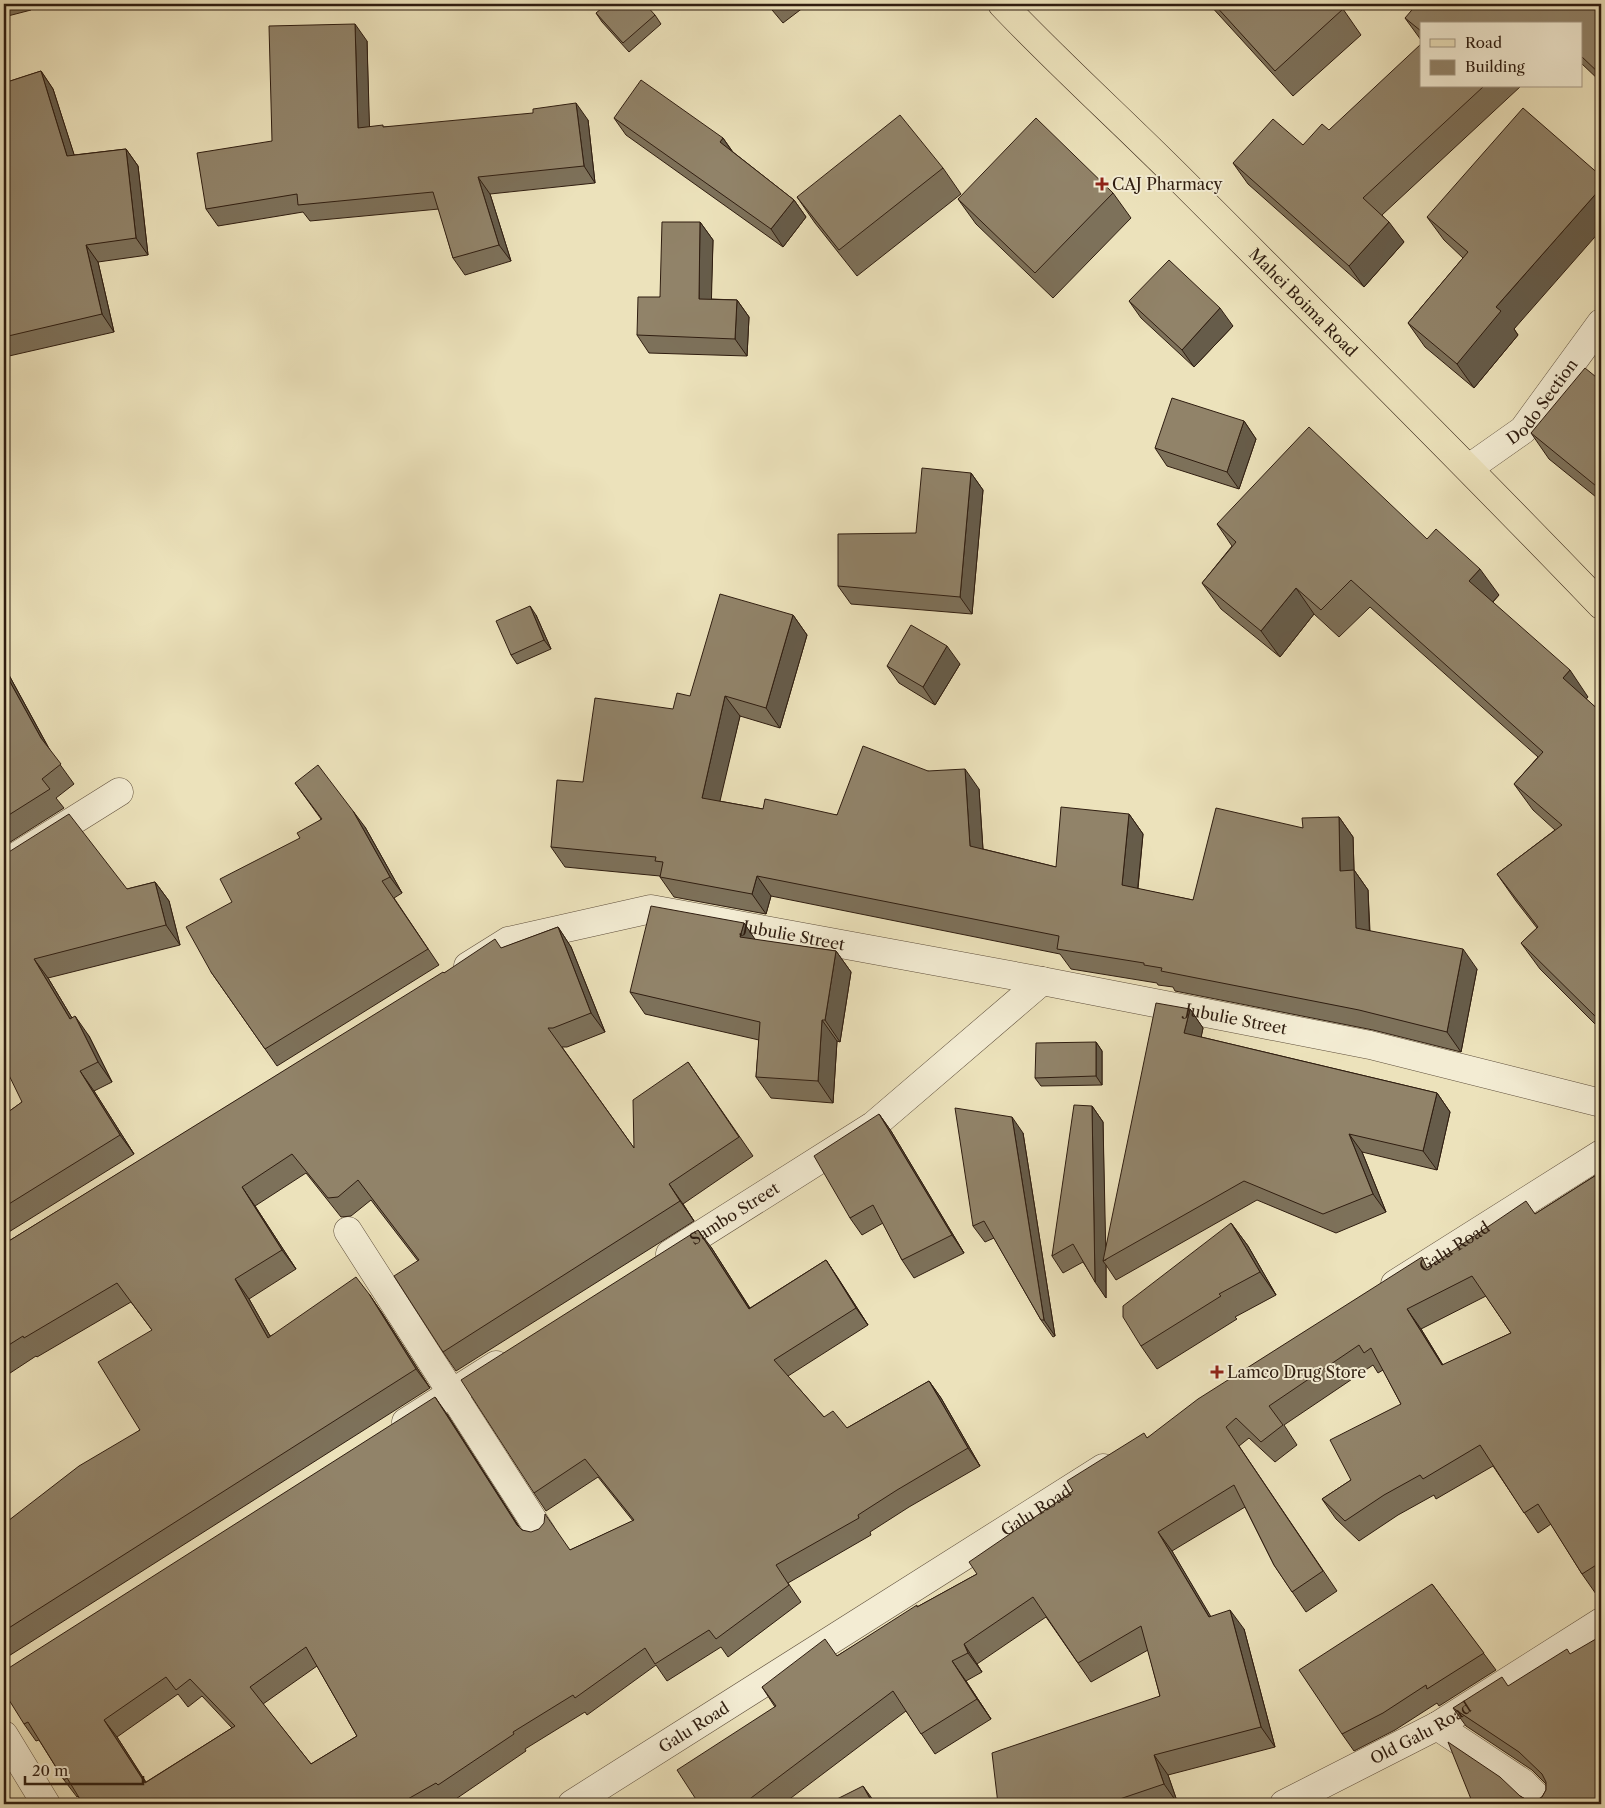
<svg xmlns="http://www.w3.org/2000/svg" width="1605" height="1808" font-family="'Libre Caslon Text',serif">
<style>
.lines{fill:none;stroke-linecap:round;stroke-linejoin:round}
.street-casing{stroke:#5e4e3b;stroke-width:29}
.primary-casing{stroke:#2f1d10;stroke-width:29}
.street{stroke:#f3ecd3;stroke-width:28}
.primary{stroke:#ece2bb;stroke-width:28}
.wall{fill:#7d715a;stroke:#2f1d10;fill-rule:evenodd}
.shaded-wall{fill:#665c4a;stroke:#2f1d10}
.building{fill:#918369;stroke:#2f1d10;fill-rule:evenodd}
.poi-dot{fill:#8f2418;stroke:#f3ecd3;stroke-width:2}
.labels{text-anchor:middle;stroke-width:4;stroke-linejoin:round;paint-order:stroke}
.poi-label{font-size:16px;fill:#2f1d10;stroke:#f3ecd3;text-anchor:start}
.street-label{font-size:16px;fill:#2f1d10;stroke:#f3ecd3}
</style>
<rect width="100%" height="100%" fill="#ece2bb"/>
<filter id="stains"><feTurbulence type="fractalNoise" baseFrequency=".004" numOctaves="4"/><feColorMatrix values="0 0 0 0 .2 0 0 0 0 .09 0 0 0 0 .02 0 0 0 .5 -.17"/></filter>
<radialGradient id="worn" r=".72"><stop offset=".6" stop-color="#630" stop-opacity="0"/><stop offset="1" stop-color="#630" stop-opacity=".3"/></radialGradient>
<g class="lines">
<defs>
<g id="street">
<path id="s1" d="M1469,468L1523,430L1601,323"/>
<path d="M4,864L119,792"/>
<path id="s2" d="M468,966L508,941L651,909L1042,981L1370,1045L1601,1103"/>
<path d="M348,1231L542,1534"/>
<path id="s3" d="M670,1254L874,1125L1042,981"/>
<path id="s4" d="M1395,1284L1601,1154"/>
<path d="M406,1422L496,1365"/>
<path d="M1437,1726L1523,1783L1544,1804"/>
<path d="M4,1735L46,1804"/>
<path id="s5" d="M572,1804L1103,1468"/>
<path id="s6" d="M1284,1804L1437,1726L1601,1622"/>
</g>
<g id="primary">
<path id="s7" d="M1002,4C1059,64 1120,119 1178,177C1320,319 1462,460 1601,605"/>
</g>
</defs>
<!-- street casing -->
<use href="#street" class="street-casing"/>
<!-- primary casing -->
<use href="#primary" class="primary-casing"/>
<!-- street -->
<use href="#street" class="street"/>
<!-- primary -->
<use href="#primary" class="primary"/>
</g>
<!-- wall -->
<path class="wall" d="M4,4H29L31,10L4,17Z
M767,4H808L783,23Z
M1195,4H1203L1199,8Z
M1209,4H1338L1343,9L1361,35L1293,96Z
M1601,4V82L1581,63V24H1421V40L1405,18Z
M596,13L655,15L661,24L629,52L602,22Z
M367,41L369,127H384L588,120L595,183L490,194L511,261L465,275L453,258L439,209L310,221L303,212L218,226L206,209L272,141Z
M41,71L53,89L74,155L126,149L138,166L148,255L98,262L114,332L9,356L4,348V83Z
M1421,86H1521L1382,215L1404,242L1364,287L1248,184L1233,163L1303,145L1329,130Z
M614,118L723,138L733,152L794,200L806,217L783,247L626,135Z
M943,168L961,194L857,276L815,223L797,197Z
M1601,176L1514,329L1518,335L1474,388L1425,347L1408,323L1463,258L1444,240L1427,217Z
M1113,193L1131,218L1053,298L976,224L958,199Z
M700,222L713,240L711,299L737,300L749,317L747,356L649,353L637,335L660,297Z
M1129,301L1233,326L1194,367L1141,318Z
M1601,381V501L1549,459L1531,433Z
M1244,421L1256,439L1239,489L1167,466L1155,448Z
M971,473L983,490L972,614L851,604L838,586L916,533Z
M1217,524L1427,539L1499,595L1493,602L1588,697L1586,699L1601,712V1030L1540,969L1521,943L1537,928L1516,901L1497,874L1555,830L1533,810L1514,784L1538,757L1370,607L1339,637L1314,614L1280,657L1221,609L1202,583L1232,546Z
M536,615L551,649L517,664L511,655Z
M793,615L807,635L780,728L740,716L719,801L763,809L837,815L928,771L979,789L983,849L1056,867L1129,814L1143,834L1138,889L1193,900L1303,828L1339,817L1353,837L1354,870L1368,890L1370,931L1477,969L1461,1052L1373,1030L1175,991L1173,987L1158,985L1157,983L1071,969L1060,954L771,896L766,914L674,897L660,877V876L565,867L551,847L583,782L690,696Z
M960,664L935,705L899,683L887,666Z
M4,666L51,752L74,784L56,798L64,808L4,846Z
M295,783L365,827L402,893L394,898L439,965L277,1066L211,972L232,902L321,819Z
M4,855L127,889L155,882L169,901L180,945L48,978L72,1018L89,1036L112,1082L94,1091L134,1154L4,1235V1115L22,1102Z
M744,923L755,940L836,951L851,972L840,1042L837,1041L833,1103L771,1098L756,1077L759,1040L645,1014L630,992Z
M558,927L571,947L605,1032L567,1047H562L634,1148L688,1062L753,1156L683,1204L694,1221L456,1371L443,1352L418,1261L371,1200L351,1216L341,1217L306,1173L255,1206L296,1269L249,1299L270,1336L369,1294L382,1313L430,1388L4,1659V1524L140,1430L152,1330L131,1302L37,1357L36,1356L4,1377V1244L444,973L502,948Z
M1190,1009L1203,1028L1201,1037L1437,1093L1450,1112L1437,1170L1362,1152L1386,1212L1336,1233L1257,1200L1116,1280L1106,1265V1298L1083,1262L1063,1273L1052,1256L1092,1106L1103,1122L1105,1249Z
M1096,1042L1102,1051V1085L1041,1086L1035,1078Z
M879,1114L891,1131L964,1253L914,1278L902,1260L883,1223L862,1235L850,1218Z
M1023,1133L1055,1336L1053,1337L1041,1320L994,1238L985,1242L973,1226Z
M1601,1172V1590L1596,1594L1582,1574L1551,1524L1538,1533L1493,1466L1436,1499L1434,1495L1398,1515L1359,1541L1336,1519L1322,1499L1351,1480L1401,1404L1383,1370L1378,1373L1373,1365L1284,1425L1297,1445L1275,1462L1249,1438L1239,1446L1337,1591L1306,1612L1274,1565L1245,1507L1172,1551L1210,1617L1244,1629L1275,1747L1168,1775L1178,1804H998L1160,1696L1148,1650L1091,1682L1046,1617L977,1664L982,1672L966,1681L991,1719L935,1754L906,1711L783,1804H699L775,1707L762,1687L837,1656L917,1607L977,1574L1073,1491L1147,1438L1428,1267L1535,1214ZM1486,1296L1511,1333L1443,1365L1421,1329Z
M1231,1223L1248,1246L1276,1295L1235,1317L1237,1319L1157,1369L1141,1346Z
M711,1247L750,1308L826,1260L868,1325L788,1376L824,1417L847,1428L929,1381L941,1398L980,1466L909,1507L870,1532L871,1535L788,1583L801,1602L728,1657L721,1647L667,1681L656,1665L587,1715L585,1712L525,1749L526,1751L450,1803L448,1800L441,1804H83L78,1796L77,1797L64,1780L39,1740L36,1741L24,1724L447,1414L519,1527L522,1530L570,1550L633,1521L598,1477L546,1511L534,1493ZM317,1666L357,1736L311,1764L263,1704ZM178,1694L188,1707L202,1696L232,1728L146,1782L117,1737Z
M1432,1584L1496,1670L1439,1706L1437,1703L1395,1730L1354,1751L1342,1734Z
M1453,1708L1601,1804H1473L1520,1796L1527,1800L1535,1801L1542,1797L1546,1790V1784L1532,1770L1466,1726Z"/>
<!-- shaded-wall -->
<path class="shaded-wall" d="M27,4H29L31,10Z
M355,24L367,41L370,144L358,128Z
M41,71L53,89L80,173L67,156Z
M576,103L588,120L595,183L584,166Z
M723,138L735,156L720,142Z
M126,149L138,166L148,255L136,238Z
M478,177L490,194L511,261L499,245Z
M1601,188V230L1514,329L1518,335L1474,388L1457,364L1496,307Z
M794,200L806,217L783,247L771,229Z
M700,222L713,240L711,316L699,299Z
M1389,222L1404,242L1364,287L1349,266Z
M86,245L98,262L114,332L102,314Z
M737,300L749,317L747,356L735,339Z
M1220,308L1233,326L1194,367L1182,350Z
M1244,421L1256,439L1239,489L1227,472Z
M971,473L983,490L972,614L960,597Z
M1480,569L1499,595L1488,607L1469,581Z
M1296,588L1314,614L1280,657L1261,631Z
M530,606L536,615L551,649L544,640Z
M793,615L807,635L780,728L766,708Z
M947,646L960,664L935,705L923,687Z
M4,666L54,758L41,738L4,671Z
M1570,670L1588,697L1581,705L1563,678Z
M725,696L740,716L716,818L702,798Z
M965,769L979,789L984,866L970,846Z
M353,811L365,827L402,893L390,877Z
M1129,814L1143,834L1136,905L1122,885Z
M1339,817L1353,837L1354,870L1368,890L1370,948L1356,928L1340,871Z
M757,876L771,896L766,914L752,894Z
M155,882L169,901L180,945L166,925Z
M744,923L759,945L740,937Z
M558,927L571,947L605,1032L591,1013Z
M1463,949L1477,969L1461,1052L1447,1032Z
M836,951L851,972L840,1042L825,1020Z
M34,959L48,978L84,1038L70,1019Z
M1190,1009L1203,1028L1198,1052L1184,1033Z
M75,1016L89,1036L112,1082L98,1062Z
M822,1020L837,1041L833,1103L818,1081Z
M1096,1042L1102,1051V1085L1096,1076Z
M80,1071L94,1091L134,1154L120,1135Z
M1437,1093L1450,1112L1437,1170L1423,1151Z
M1092,1106L1103,1122L1106,1260L1103,1261L1106,1265V1298L1095,1282Z
M879,1114L891,1131L964,1253L952,1235Z
M1012,1117L1023,1133L1055,1336L1044,1320Z
M1349,1134L1362,1152L1386,1212L1373,1194Z
M669,1184L683,1204L694,1221L680,1201Z
M242,1187L255,1206L296,1269L282,1250Z
M1231,1223L1248,1246L1276,1295L1260,1272Z
M698,1230L711,1247L761,1326L749,1309Z
M826,1260L838,1278L868,1325L856,1308Z
M235,1279L249,1299L282,1357L268,1338Z
M369,1294L382,1313L430,1388L416,1369Z
M1407,1309L1421,1329L1455,1385L1442,1365Z
M929,1381L941,1398L980,1466L968,1448Z
M435,1397L447,1414L529,1542L517,1525Z
M1158,1532L1172,1551L1223,1637L1209,1617Z
M1230,1610L1244,1629L1275,1747L1261,1727Z
M964,1644L977,1664L982,1672L968,1653Z
M952,1661L966,1681L991,1719L977,1699Z
M104,1720L117,1737L157,1800L145,1783Z
M1154,1755L1168,1775L1178,1804L1164,1784Z
M863,1786L876,1804H873Z"/>
<!-- building -->
<path class="building" d="M607,4H645L655,15L623,43L596,13Z
M1214,4H1338L1343,9L1275,71Z
M1417,4H1601V75L1581,56V24H1421V31L1405,18Z
M355,24L358,128L383,125V127L533,113V109L576,103L584,166L478,177L499,245L453,258L433,192L298,205L297,194L206,209L197,153L272,141L269,26Z
M1421,44V86H1484L1363,198L1389,222L1349,266L1233,163L1273,119L1303,145L1322,124L1329,130Z
M41,71L67,156L126,149L136,238L86,245L102,314L4,337V83Z
M641,80L723,138L720,142L794,200L771,229L614,118Z
M1523,108L1601,176V188L1496,307L1501,311L1457,364L1408,323L1468,252L1427,217Z
M900,115L943,168L839,250L797,197Z
M1036,118L1113,193L1035,273L958,199Z
M662,222H700L699,299L737,300L735,339L637,335L638,297H660Z
M1169,260L1220,308L1182,350L1129,301Z
M1585,368L1601,381V490L1531,433Z
M1172,398L1244,421L1227,472L1155,448Z
M1309,427L1427,539L1436,529L1480,569L1469,581L1570,670L1563,678L1601,712V1022L1521,943L1538,927L1497,874L1562,825L1514,784L1543,752L1351,580L1321,610L1296,588L1261,631L1202,583L1236,542L1217,524Z
M922,468L971,473L960,597L838,586V534L916,533Z
M720,594L793,615L766,708L725,696L702,798L763,809L765,799L837,815L863,746L928,771L965,769L970,846L1056,867L1061,807L1129,814L1122,885L1193,900L1216,808L1303,828L1302,818L1339,817L1340,871L1354,870L1356,928L1463,949L1447,1032L1359,1010L1161,971L1162,968L1144,965V963L1057,949L1059,936L757,876L752,894L660,877L663,862L655,861L656,857L551,847L557,780L583,782L595,698L673,709L677,693L690,696Z
M530,606L544,640L511,655L496,621Z
M911,625L947,646L923,687L887,666Z
M4,671L41,738L61,764L42,779L50,789L4,818Z
M318,765L353,811L390,877L382,881L428,949L265,1049L211,972L186,927L232,902L220,879L300,838L297,833L322,819L295,783Z
M69,814L127,889L155,882L166,925L34,959L70,1019L75,1016L98,1062L80,1071L120,1135L4,1207V1115L22,1102L4,1065V855Z
M651,906L744,923L740,937L836,951L825,1020H822L818,1081L756,1077L760,1022L630,992Z
M558,927L591,1013L553,1028H548L634,1148L633,1100L688,1062L739,1137L669,1184L680,1201L443,1352L394,1276L419,1260L358,1180L338,1197L328,1198L292,1154L242,1187L282,1250L235,1279L268,1338L356,1277L369,1294L416,1369L4,1631V1524L79,1466L140,1430L98,1362L152,1330L117,1283L24,1338L23,1336L4,1348V1244L443,972L444,973L495,939L501,948Z
M1156,1003L1190,1009L1184,1033L1437,1093L1423,1151L1349,1134L1373,1194L1323,1214L1244,1181L1103,1261Z
M1096,1042V1076L1035,1078L1036,1043Z
M1074,1105L1092,1106L1095,1282L1073,1244L1052,1256Z
M955,1108L1012,1117L1044,1320H1041L984,1221L973,1226Z
M879,1114L952,1235L902,1260L873,1205L850,1218L814,1156Z
M1601,1172V1562L1582,1574L1538,1504L1524,1513L1480,1445L1423,1479L1420,1475L1384,1495L1345,1521L1322,1499L1351,1480L1330,1440L1401,1404L1371,1348L1364,1353L1359,1345L1269,1406L1283,1425L1261,1442L1236,1418L1226,1427L1323,1571L1292,1592L1274,1565L1234,1485L1158,1532L1209,1617L1230,1610L1261,1727L1154,1755L1164,1784L1105,1804H998L992,1753L1160,1696L1141,1626L1078,1663L1033,1597L964,1644L968,1653L952,1661L977,1699L921,1734L893,1691L743,1804H699L677,1770L776,1706L762,1687L825,1639L837,1656L917,1605V1607L977,1574L969,1562L1073,1491L1067,1481L1144,1433L1147,1438L1198,1399L1422,1257L1427,1268L1526,1201L1535,1214ZM1472,1276L1511,1333L1442,1365L1407,1309Z
M1231,1223L1260,1272L1219,1294L1221,1296L1141,1346L1123,1317V1306Z
M698,1230L749,1309L826,1260L856,1308L774,1360L824,1417L833,1411L847,1428L929,1381L968,1448L897,1490L858,1515L859,1518L776,1565L789,1585L716,1639L709,1630L655,1664L645,1648L575,1698L573,1695L513,1732L514,1734L438,1785L436,1783L399,1804H83L67,1778L64,1780L28,1722L24,1724L4,1692V1671L435,1397L517,1525L522,1530L531,1532L539,1529L544,1523L545,1514L570,1550L634,1520L585,1459L534,1493L461,1380ZM306,1647L357,1736L311,1764L250,1687ZM166,1677L176,1690L190,1679L235,1726L145,1783L104,1720Z
M1432,1584L1484,1653L1427,1689L1426,1685L1383,1713L1342,1734L1299,1670Z
M1601,1636V1804H1473L1448,1742L1500,1777L1520,1796L1527,1800L1535,1801L1542,1797L1546,1790V1782L1542,1774L1519,1752L1453,1708L1502,1677L1508,1686L1567,1649L1570,1654Z
M863,1786L873,1804H827Z"/>
<!-- markers -->
<g class="poi-dot">
<path d="M1099.5 176.5h5v5h5v5h-5v5h-5v-5h-5v-5h5z"/>
<path d="M1214.5 1364.5h5v5h5v5h-5v5h-5v-5h-5v-5h5z"/>
</g>
<g class="labels">
<!-- poi labels -->
<g class="poi-label">
<text x="1112" y="190">CAJ Pharmacy</text>
<text x="1227" y="1378">Lamco Drug Store</text>
</g>
<!-- street labels -->
<g class="street-label">
<text dy="6" stroke="none"><textPath href="#s7" startOffset="424">Mahei Boima Road</textPath></text>
<text dy="6" stroke="none"><textPath href="#s1" startOffset="100">Dodo Section</textPath></text>
<text dy="6" stroke="none"><textPath href="#s2" startOffset="339">Jubulie Street</textPath></text>
<text dy="6" stroke="none"><textPath href="#s2" startOffset="789">Jubulie Street</textPath></text>
<text dy="6" stroke="none"><textPath href="#s3" startOffset="76">Sambo Street</textPath></text>
<text dy="6" stroke="none"><textPath href="#s4" startOffset="70">Galu Road</textPath></text>
<text dy="6" stroke="none"><textPath href="#s5" startOffset="549">Galu Road</textPath></text>
<text dy="6" stroke="none"><textPath href="#s5" startOffset="144">Galu Road</textPath></text>
<text dy="6" stroke="none"><textPath href="#s6" startOffset="154">Old Galu Road</textPath></text>
</g>
</g>
<!-- margin -->
<rect width="1605" height="1808" fill="none" stroke="#ece2bb" stroke-width="20"/>
<rect x="5" y="5" width="1595" height="1798" fill="none" stroke="#2f1d10" stroke-width="2.5"/>
<rect x="10" y="10" width="1585" height="1788" fill="none" stroke="#2f1d10"/>
<!-- legend -->
<rect x="1420" y="22" width="162" height="65" fill="#f3ecd3" stroke="#a59985"/>
<rect x="1430" y="39" width="25" height="8" fill="#ece2bb" stroke="#a59985"/>
<text x="1465" y="48" font-size="15" fill="#2f1d10">Road</text>
<rect x="1430" y="60" width="25" height="15" fill="#918369" stroke="#a59985"/>
<text x="1465" y="72" font-size="15" fill="#2f1d10">Building</text>
<!-- scale -->
<path d="M25 1776v8h118v-8" fill="none" stroke="#2f1d10" stroke-width="2.5"/>
<text x="32" y="1776" font-size="15" fill="#2f1d10" stroke="#f3ecd3" stroke-width="4" paint-order="stroke">20 m</text>
<rect width="100%" height="100%" filter="url(#stains)"/>
<rect width="100%" height="100%" fill="url(#worn)"/>
</svg>
